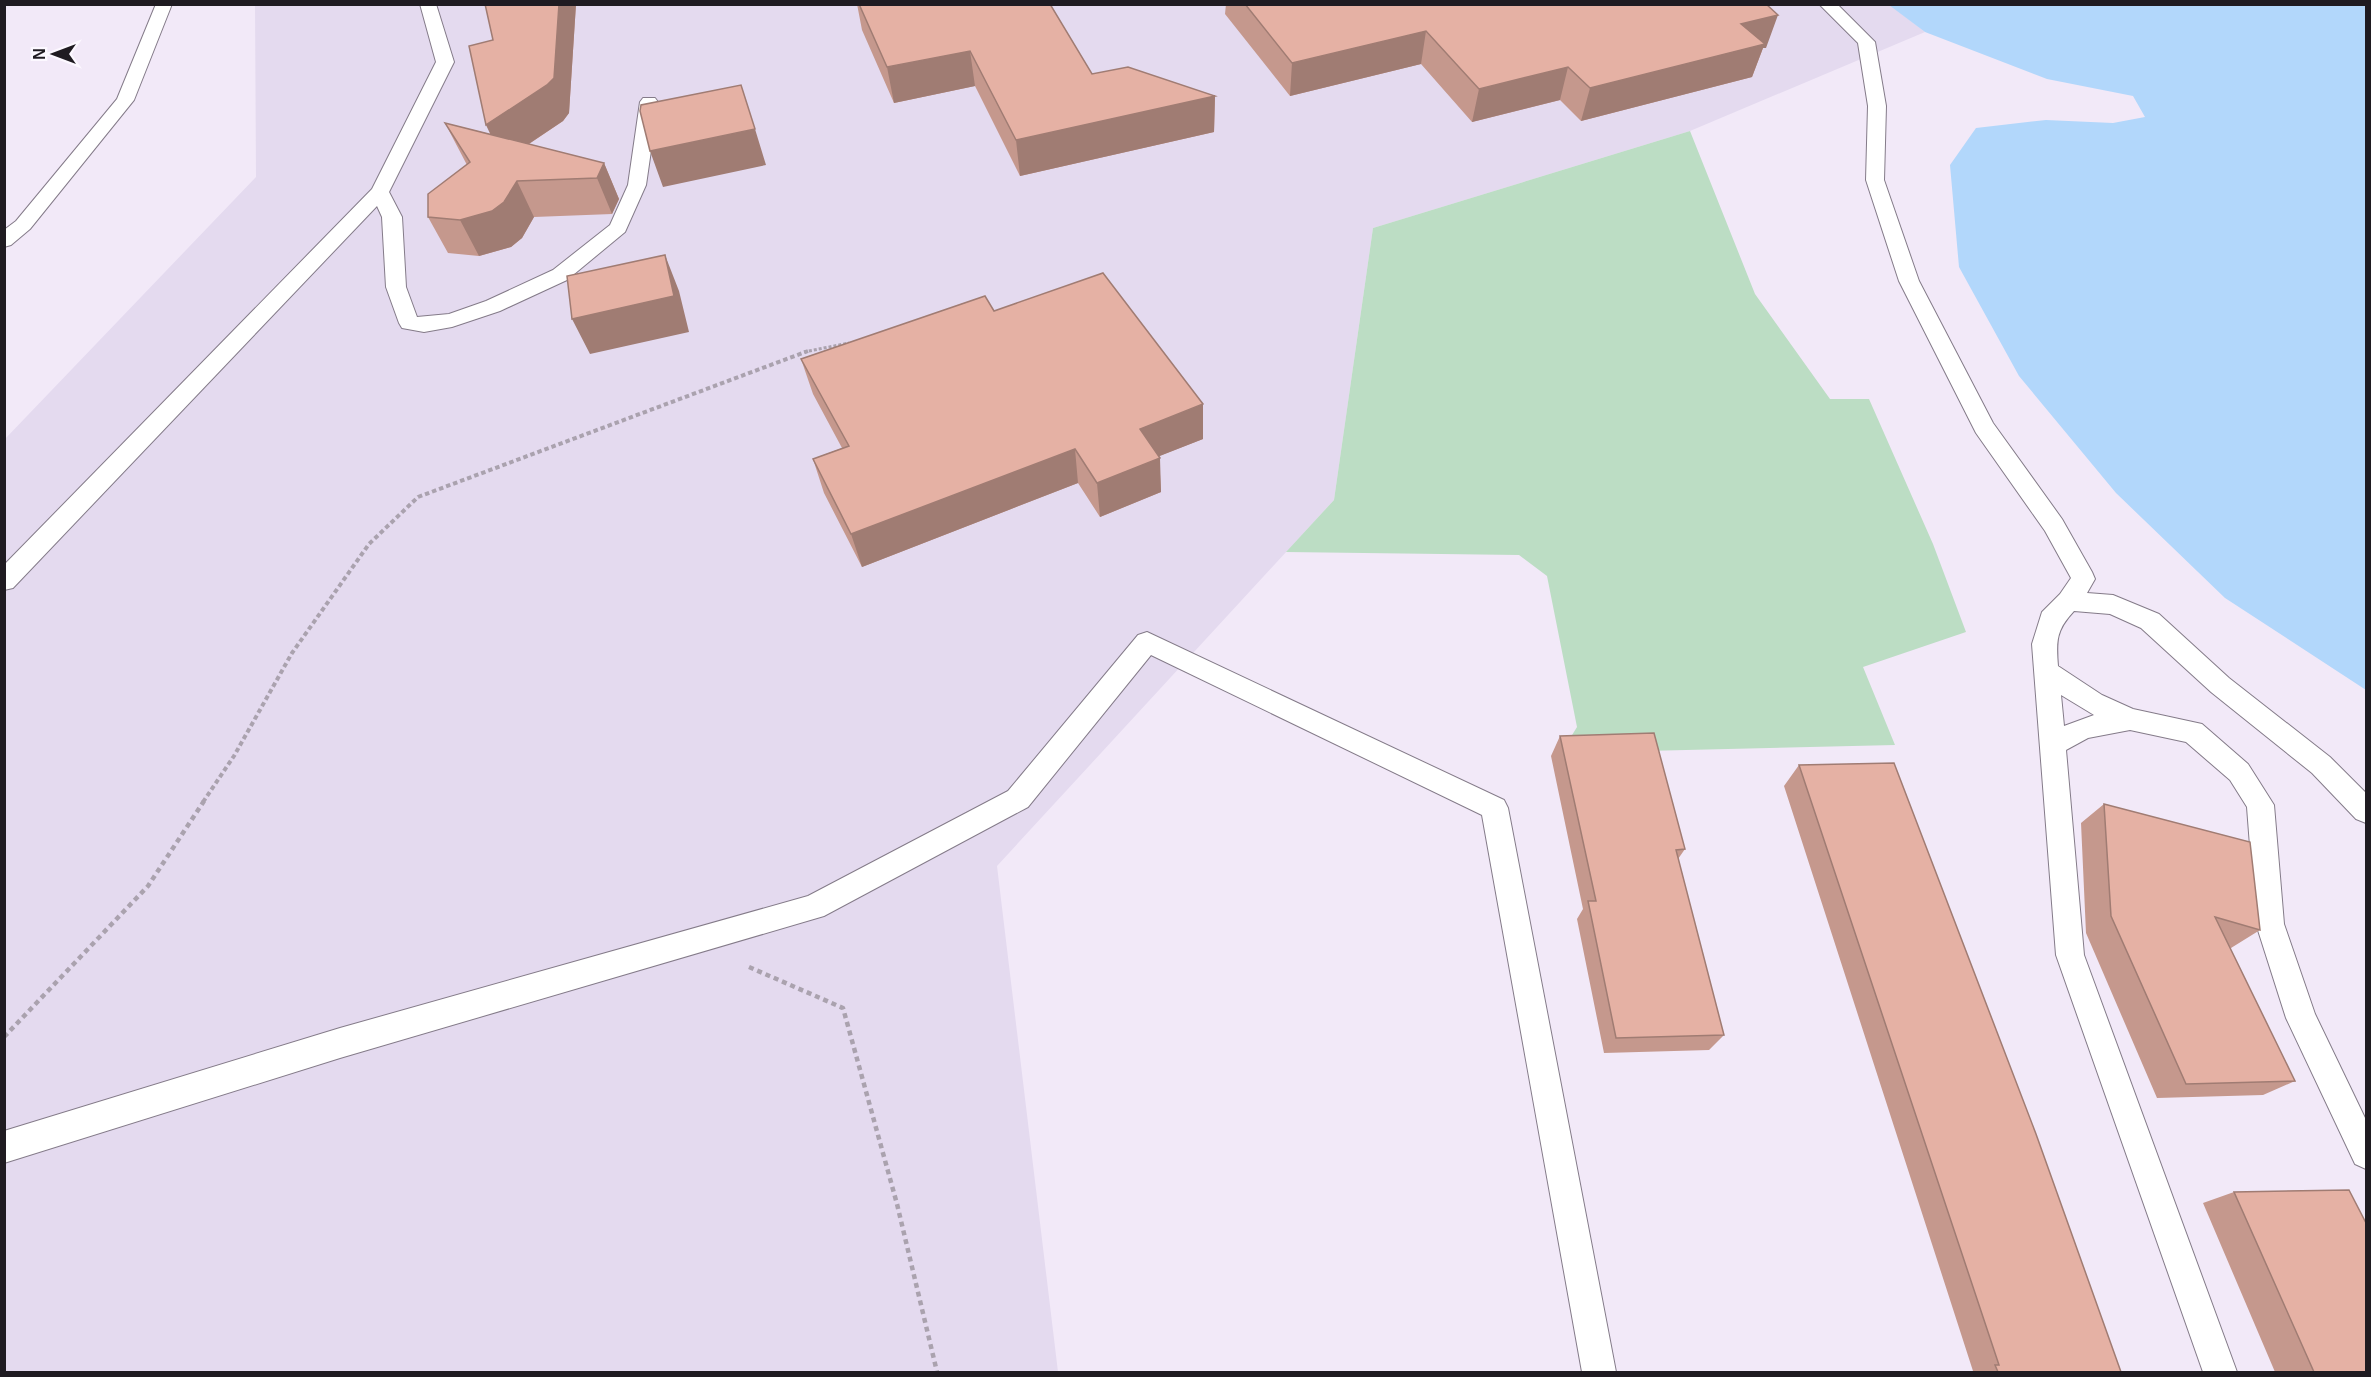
<svg xmlns="http://www.w3.org/2000/svg" width="2371" height="1377" font-family="Helvetica,sans-serif">
<style>
.industrial{fill:#e4daef}
.green{fill:#bcddc4}
.water{fill:#b2d7fb}
.lines{fill:none;stroke-linecap:round;stroke-linejoin:round}
.service-casing{stroke:#847b89;stroke-width:2}
.path-far2{stroke:#aaa2ae;stroke-width:3;stroke-dasharray:3 2;stroke-linecap:butt}
.path-far1{stroke:#aaa2ae;stroke-width:4;stroke-dasharray:4.5 3;stroke-linecap:butt}
.path{stroke:#aaa2ae;stroke-width:4.5;stroke-dasharray:5 4;stroke-linecap:butt}
.service{fill:#fff;fill-rule:evenodd}
.wall{fill:#c5988d}
.shaded-wall{fill:#a07c73}
.building{fill:#e5b1a4;stroke:#a07c73;stroke-width:1.5}
</style>
<rect width="100%" height="100%" fill="#f2e9f8"/>
<!-- industrial -->
<path class="industrial" d="M1889,4L1925,32L1690,131L1373,228L1334,500L997,866L1058,1372H5L4,440L256,177L255,5Z"/>
<!-- green -->
<path class="green" d="M1690,131L1755,294L1830,399H1869L1933,544L1966,632L1863,667L1895,745L1561,753L1577,727L1547,576L1519,555L1286,552L1334,500L1373,228Z"/>
<!-- water -->
<path class="water" d="M1889,5H2366V690L2225,598L2116,493L2019,376L1959,267L1950,165L1976,128L2046,120L2113,123L2145,117L2133,96L2047,79L1925,32Z"/>
<g class="lines">
<defs>
<path id="service" d="M156,4H172L134,100L30,229L11,245L4,247V230L16,221L117,99Z
M420,4H436L454,62L389,192L402,217L406,287L417,317L449,314L486,301L553,270L610,225L628,185L640,102L643,98H655L658,102L646,185L625,232L567,280L500,311L452,327L424,332L402,328L399,323L386,287L382,217L377,206L13,588L4,590V565L372,189L436,62Z
M1819,4H1837L1875,42L1886,106L1884,180L1919,281L1993,423L2062,519L2092,572L2095,579L2087,593L2113,595L2159,614L2229,678L2330,757L2366,793V823L2356,819L2312,773L2211,692L2141,628L2110,614L2074,611C2056,630 2056,641 2058,666L2102,695L2133,709L2202,724L2248,764L2274,805L2284,924L2315,1014L2366,1120V1169L2355,1164L2286,1018L2256,924L2247,807L2230,780L2186,742L2130,730L2088,738L2066,750L2084,955L2237,1372H2203L2056,955L2032,644L2042,612L2060,594L2071,578L2045,531L1976,433L1899,281L1866,180L1868,106L1858,43ZM2061,695L2094,715L2064,726Z
M1147,632L1504,800L1508,808L1616,1372H1582L1482,815L1151,655L1028,807L824,916L340,1058L4,1163V1131L340,1028L808,896L1008,791L1138,635Z"/>
</defs>
<!-- service casing -->
<use href="#service" class="service-casing"/>
<!-- path-far2 -->
<path class="path-far2" d="M804,352L849,343"/>
<!-- path-far1 -->
<path class="path-far1" d="M203,802L234,756L292,653L369,544L418,497L808,351"/>
<!-- path -->
<path class="path" d="M749,967L843,1008L897,1204L937,1372
M4,1037L148,886L204,801"/>
<!-- service -->
<use href="#service" class="service"/>
</g>
<!-- wall -->
<path class="wall" d="M485,4H576L569,113L563,121L529,144L604,163L619,199L612,214L534,217L522,238L511,247L479,256L448,253L428,217L467,165L445,123L490,134L493,40Z
M857,4H1050L1092,74L1215,96L1214,132L1020,176L975,86L894,103L862,30Z
M1226,4H1766V48H1763L1752,77L1581,121L1560,100L1472,122L1421,64L1290,96L1225,14Z
M994,311L1203,439L1159,456L1161,492L1100,517L1078,483L862,567L824,493L813,459L842,448L813,394L801,359Z
M1560,736L1685,849L1678,859L1724,1035L1709,1050L1604,1053L1577,919L1583,909L1551,756Z
M1799,765L2121,1372H1970L1969,1371H1973L1784,786Z
M2104,804L2260,930L2231,948L2229,947L2295,1081L2263,1095L2157,1098L2086,933L2081,823Z
M2234,1192L2367,1372H2275L2203,1203Z"/>
<!-- shaded-wall -->
<path class="shaded-wall" d="M559,4H576L569,113L563,121L503,161L486,125Z
M1778,15L1766,48H1763L1752,77L1581,121L1590,88L1741,24Z
M1426,31L1421,64L1290,96L1292,63Z
M970,51L975,86L894,103L887,67Z
M1568,67L1560,100L1472,122L1479,89Z
M1215,96L1214,132L1020,176L1016,140Z
M755,129L766,165L663,187L650,151Z
M604,163L619,199L612,214L597,178Z
M517,181L534,217L522,238L511,247L479,256L460,220Z
M665,255L679,291L689,332L590,354L572,319Z
M1203,404V439L1142,463L1140,429Z
M1075,449L1078,483L862,567L851,534Z
M1160,458L1161,492L1100,517L1097,483Z"/>
<!-- building -->
<path class="building" d="M485,4H559L554,78L547,85L486,125L469,46L493,40Z
M859,4H1050L1092,74L1128,67L1215,96L1016,140L970,51L887,67Z
M1245,4H1766L1778,15L1741,24L1765,44L1590,88L1568,67L1479,89L1426,31L1292,63Z
M741,85L755,129L650,151L640,111L641,105Z
M445,123L604,163L597,178L517,181L504,202L492,211L460,220L428,217V194L470,162Z
M665,255L674,296L572,319L567,276Z
M1103,273L1203,404L1140,429L1160,458L1097,483L1075,449L851,534L813,459L849,446L801,359L985,296L994,311Z
M1654,733L1685,849L1676,850L1724,1035L1616,1038L1588,901H1596L1560,736Z
M1894,763L2036,1134L2121,1372H1998L1995,1365H1999L1799,765Z
M2104,804L2250,842L2260,930L2215,917L2295,1081L2186,1084L2111,916Z
M2349,1190L2367,1225V1372H2314L2234,1192Z"/>
<!-- border -->
<rect width="2371" height="1377" fill="none" stroke="#1f1b21" stroke-width="12"/>
<!-- north arrow -->
<g transform="translate(54 54) rotate(270)" stroke="#fcf8ff" stroke-width="4.5" paint-order="stroke">
<path d="M0-4.5L10 22L0 15L-10 22Z" fill="#1f1b21"/>
<text y="-9" font-size="16" font-weight="bold" text-anchor="middle" fill="#1f1b21">N</text>
</g>
</svg>
